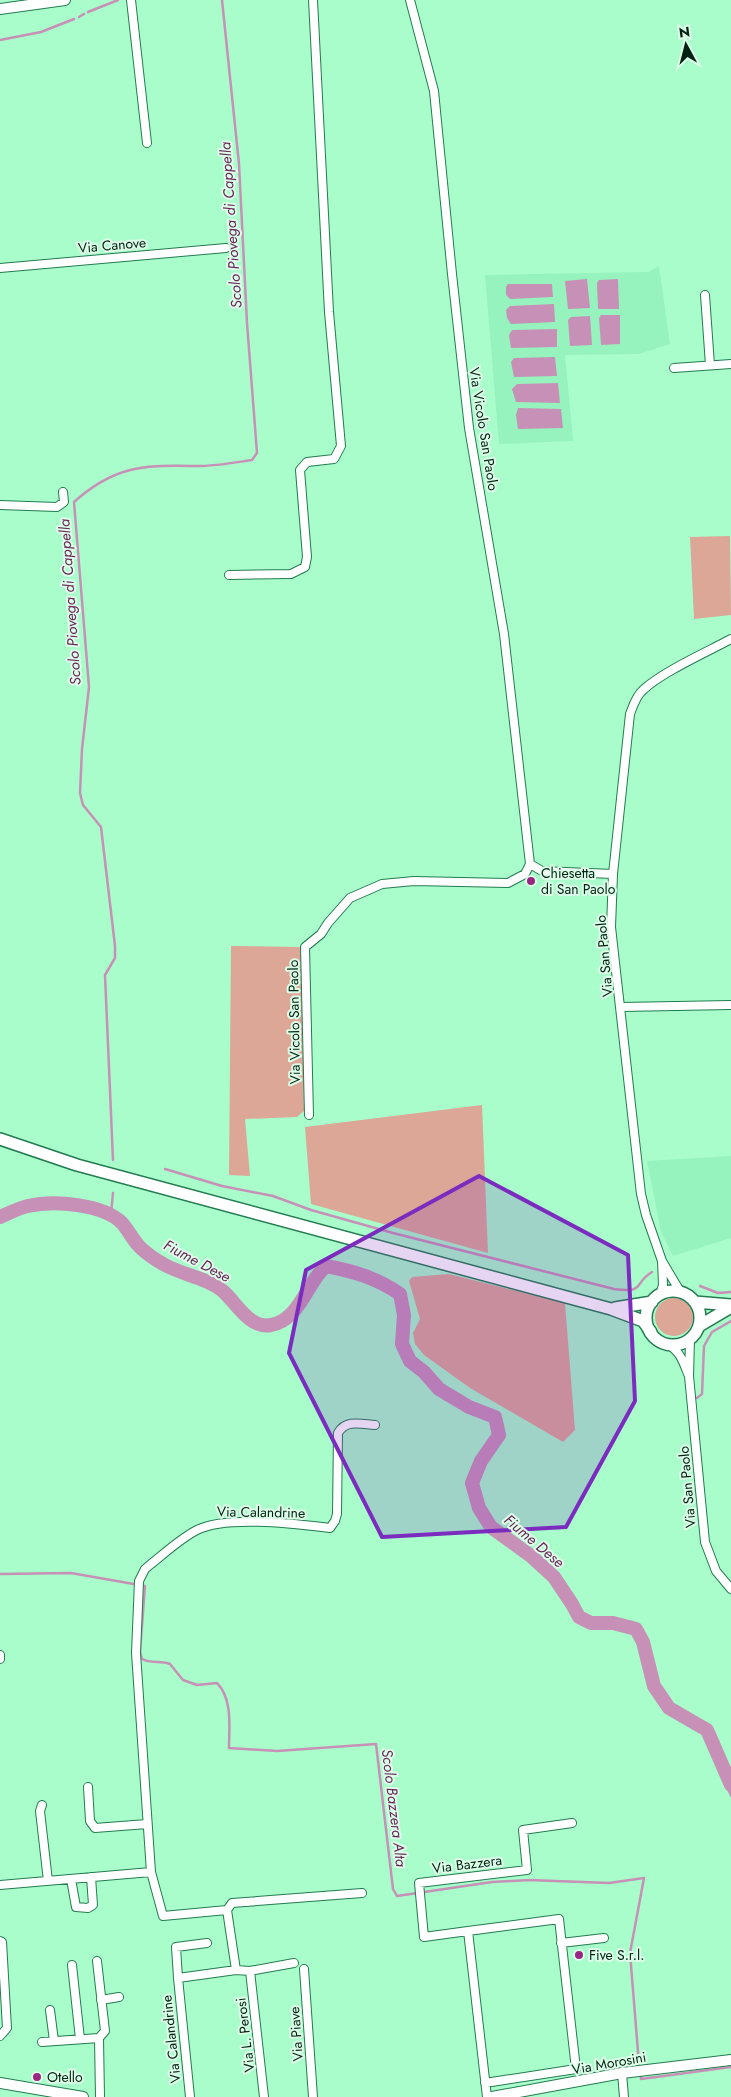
<svg xmlns="http://www.w3.org/2000/svg" width="731" height="2097" font-family="Jost,sans-serif">
<style>
.built{fill:#96f3bd}
.green{fill:#dca797}
.water{fill:#c790b7}
.lines{fill:none;stroke-linecap:round;stroke-linejoin:round}
.stream{stroke:#c790b7;stroke-width:2.5}
.river{stroke:#c790b7;stroke-width:14}
.street-casing{stroke:#237b50;stroke-width:10}
.secondary-casing{stroke:#237b50;stroke-width:12}
.primary-casing{stroke:#237b50;stroke-width:14}
.street{stroke:#fff;stroke-width:8}
.secondary{stroke:#fff;stroke-width:10}
.primary{stroke:#fff;stroke-width:11}
.marked{fill:#7b2cbf;fill-opacity:0.2;stroke:#7b2cbf;stroke-width:4;stroke-linejoin:round}
.poi-dot{fill:#9a2683;stroke:#defde9;stroke-width:2}
.labels{text-anchor:middle;stroke-width:4;stroke-linejoin:round;paint-order:stroke}
.street-label{font-size:14px;fill:#021;stroke:#defde9}
.poi-label{font-size:14px;fill:#021;stroke:#defde9;text-anchor:start}
.water-label{font-size:15px;font-style:italic;fill:#69275a;stroke:#defde9}
</style>
<rect width="100%" height="100%" fill="#a9fdcb"/>
<!-- built -->
<path class="built" d="M659,266L670,344L639,354L565,355L573,441L499,444L485,275L649,272Z
M731,1156V1238L673,1256L661,1232L647,1161Z"/>
<!-- green -->
<path class="green" d="M730,536L731,615L694,619L690,537Z
M231,946L301,947L304,1111L297,1117L245,1119L250,1176L229,1175Z
M482,1105L488,1253L311,1204L305,1127Z
M449,1274L565,1303L575,1430L563,1442L470,1388L424,1355L415,1344L413,1333L420,1319L409,1281L412,1277Z
M655 1317a19 19 0 1 1 38 0a19 19 0 1 1-38 0Z"/>
<!-- water -->
<path class="water" d="M587,279L590,308L568,309L565,281Z
M618,279L619,309H598L597,283L599,280Z
M508,284H552L553,297L510,299L506,295V287Z
M554,304L555,322L511,324L507,318L506,310L510,306Z
M601,315H620V344L601,345L599,318Z
M590,316L592,345L570,346L568,320L571,317Z
M557,329V347L511,348L509,335L512,330Z
M555,357L557,376L514,377L511,362L514,358Z
M558,383L560,403L516,402L512,389L517,384Z
M518,408L561,409L563,428L518,429L516,415Z
M715,1731L731,1774V1798L719,1774L707,1739Z"/>
<g class="lines">
<!-- stream -->
<path class="stream" d="M88,12L118,0
M79,17L84,14
M0,40L41,32L74,19
M113,1160L105,975L115,958V946L101,827L83,805L80,793L82,749L89,687L74,502C113,467 141,465 191,466C211,467 232,463 252,460L257,453L247,323L239,164L222,0
M165,1169L222,1186L273,1196L311,1210L393,1233L614,1289C647,1293 632,1284 652,1272
M111,1214L113,1193
M700,1286L718,1293L731,1292
M697,1398L702,1394L704,1346L712,1332L731,1321
M0,1574L71,1573L145,1586L140,1652L142,1659C151,1664 161,1660 170,1664L183,1680L197,1685L217,1683C233,1699 229,1728 229,1748L277,1751L376,1744L393,1889L397,1896L492,1882L529,1880L609,1883L644,1878L630,1953L639,2064
M641,2077V2079L731,2067"/>
<!-- river -->
<path class="river" d="M0,1217C9,1213 19,1208 28,1206C54,1200 103,1204 122,1223C128,1230 132,1238 138,1245C144,1252 157,1261 165,1265C183,1275 208,1278 224,1292C237,1304 250,1329 271,1325C299,1321 307,1282 326,1266C353,1271 377,1278 400,1294L404,1315L402,1344L410,1361L424,1372L439,1389L469,1407L495,1417L499,1435L481,1461L472,1483L479,1508L491,1527L531,1556L554,1577L572,1604L579,1617L591,1623H613L636,1629L643,1642L654,1686L669,1708L707,1730L731,1785"/>
<defs>
<path id="street" d="M131,0L147,143
M0,268L226,248
M705,295L710,365
M674,368L731,364
M0,505L57,507L64,502L63,492
M229,575L291,574L305,567L307,557L300,470L307,462L334,459L341,446L329,312L313,0
M530,864L542,871L613,874
M621,1007L731,1005
M309,1115L305,947L321,934L328,923L350,898L382,884L414,881L508,883L525,874L530,864L504,634L469,428L452,274L434,91L410,0
M681,1293L662,1261L646,1215L641,1194L611,927L613,874L630,714C633,706 636,696 643,690C662,672 707,652 731,639
M660,1295L663,1285L662,1261
M690,1339L689,1376L705,1542L716,1571L731,1589
M667,1344C680,1351 683,1361 688,1374
M0,1655V1659
M88,1787L90,1821L95,1828L147,1824
M42,1805L40,1811L48,1881
M71,1879L76,1907L88,1908L93,1905L91,1877
M0,1885L151,1872
M227,1910L232,1903L362,1893
M468,1931L559,1919L576,2069L485,2083
M0,1941L2,1942L7,2028L0,2036
M561,1943L604,1938
M97,1961L105,2031L99,2038
M72,1965L80,2039
M304,1969L313,2097
M236,1970L250,1971L264,2097
M250,1971L294,1963
M178,1978L176,1947L207,1943
M101,2000L119,1997
M50,2010L54,2041
M42,2042L99,2038L100,2097
M622,2073L624,2097
M190,2097L178,1978L236,1970L227,1910L163,1916L151,1872L136,1653L139,1581L145,1569L151,1564C165,1553 181,1538 197,1530C226,1515 296,1524 330,1528L335,1521L337,1514L338,1433C346,1419 361,1424 375,1425
M487,2097L468,1931L424,1937L419,1883L527,1870L523,1830L572,1823"/>
<path id="secondary" d="M0,9L65,0
M0,2083L83,2097
M492,2097L622,2073L731,2060"/>
<path id="primary" d="M0,1139L77,1165L611,1309L643,1321L651,1332
M646 1318a27 27 0 1 1 54 0a27 27 0 1 1-54 0Z
M695,1302L731,1305
M615,1308L652,1302
M699,1326L731,1307"/>
</defs>
<!-- street casing -->
<use href="#street" class="street-casing"/>
<!-- secondary casing -->
<use href="#secondary" class="secondary-casing"/>
<!-- primary casing -->
<use href="#primary" class="primary-casing"/>
<!-- street -->
<use href="#street" class="street"/>
<!-- secondary -->
<use href="#secondary" class="secondary"/>
<!-- primary -->
<use href="#primary" class="primary"/>
</g>
<!-- marked area -->
<path class="marked" d="M479,1176L628,1255L635,1401L566,1527L382,1537L289,1353L306,1270Z"/>
<!-- markers -->
<g class="poi-dot">
<circle cx="531" cy="881" r="5"/>
<circle cx="579" cy="1955" r="5"/>
<circle cx="37" cy="2077" r="5"/>
</g>
<g class="labels">
<!-- street labels -->
<g class="street-label">
<text transform="translate(112 245) rotate(-5)" y="5">Via Canove</text>
<text transform="translate(484 429) rotate(81)" y="5">Via Vicolo San Paolo</text>
<text transform="translate(604 956) rotate(-95)" y="5">Via San Paolo</text>
<text transform="translate(294 1022) rotate(-91)" y="5">Via Vicolo San Paolo</text>
<text transform="translate(687 1487) rotate(-95)" y="5">Via San Paolo</text>
<text transform="translate(261 1512) rotate(1)" y="5">Via Calandrine</text>
<text transform="translate(467 1864) rotate(-7)" y="5">Via Bazzera</text>
<text transform="translate(296 2034) rotate(-94)" y="5">Via Piave</text>
<text transform="translate(245 2035) rotate(-97)" y="5">Via L. Perosi</text>
<text transform="translate(171 2039) rotate(-96)" y="5">Via Calandrine</text>
<text transform="translate(609 2063) rotate(-10)" y="5">Via Morosini</text>
</g>
<!-- poi labels -->
<g class="poi-label">
<text x="541" y="878">Chiesetta<tspan x="541" dy="16">di San Paolo</tspan></text>
<text x="589" y="1960">Five S.r.l.</text>
<text x="47" y="2082">Otello</text>
</g>
<!-- water labels -->
<g class="water-label">
<text transform="translate(231 225) rotate(-94)" y="5">Scolo Piovega di Cappella</text>
<text transform="translate(70 602) rotate(-94)" y="5">Scolo Piovega di Cappella</text>
<text transform="translate(197 1261) rotate(28)" y="5">Fiume Dese</text>
<text transform="translate(534 1541) rotate(40)" y="5">Fiume Dese</text>
<text transform="translate(394 1808) rotate(83)" y="5">Scolo Bazzera Alta</text>
</g>
</g>
<!-- north arrow -->
<g transform="translate(686 45) rotate(353)" stroke="#defde9" stroke-width="4" paint-order="stroke">
<path d="M0-4L9 19L0 12L-9 19Z" fill="#002211"/>
<text y="-8" font-size="14" font-weight="bold" text-anchor="middle" fill="#002211">N</text>
</g>
</svg>
